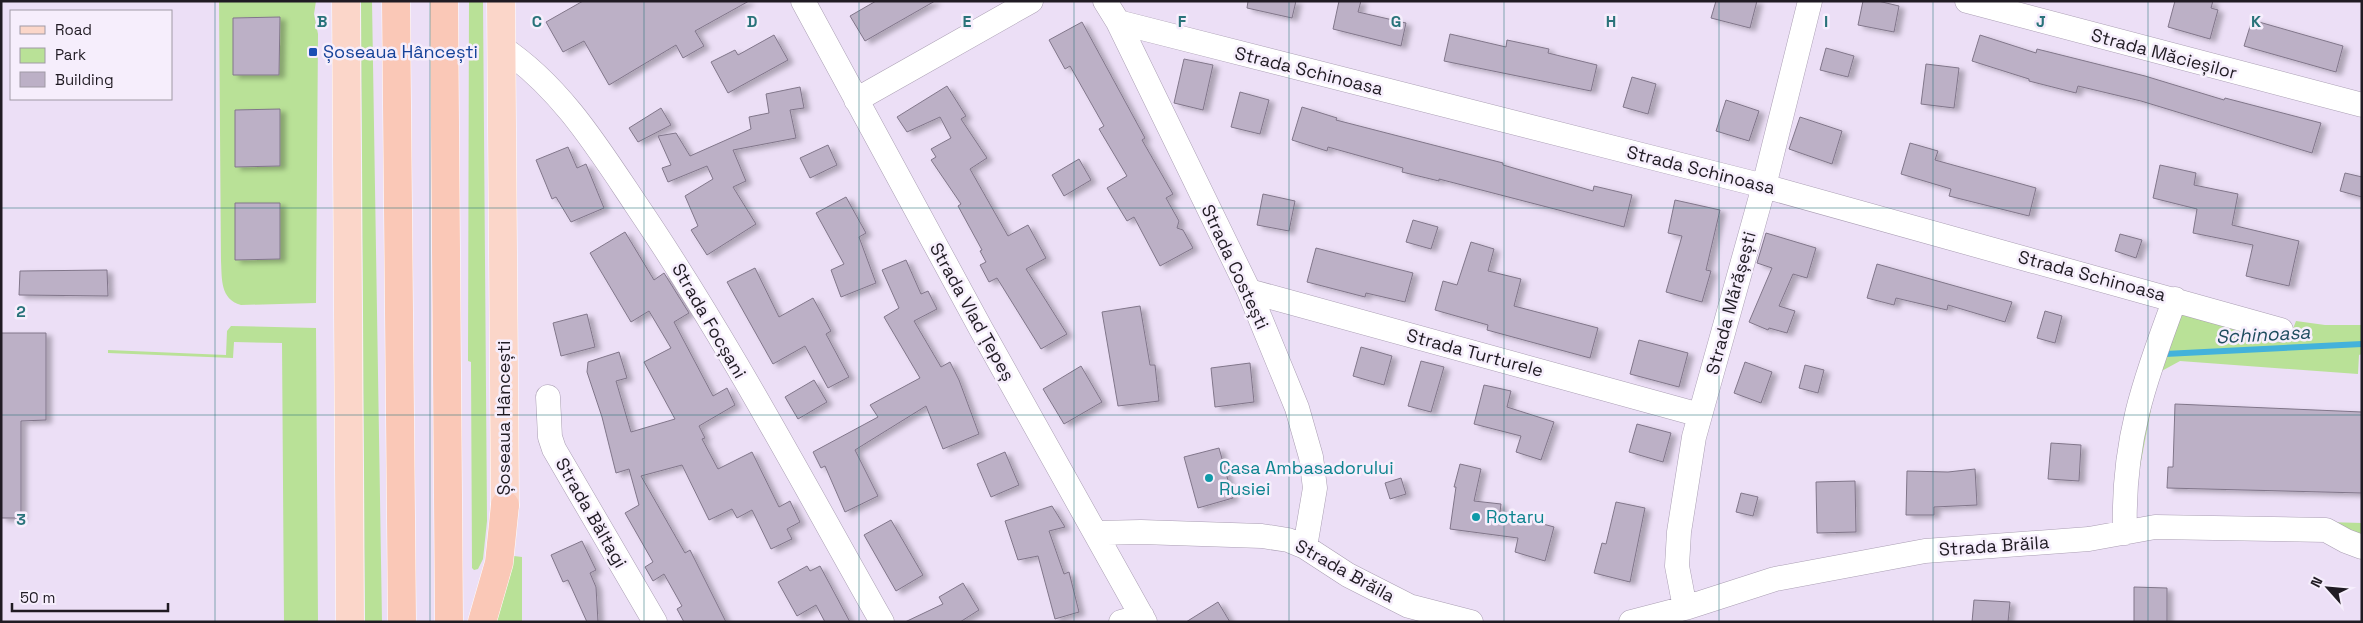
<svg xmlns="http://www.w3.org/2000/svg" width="2363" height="623" font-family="'Space Grotesk',sans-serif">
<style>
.green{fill:#b9e197;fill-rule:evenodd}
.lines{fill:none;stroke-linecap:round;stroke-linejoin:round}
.stream{stroke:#43b2db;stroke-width:6}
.building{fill:#bcb0c6;stroke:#81768a;filter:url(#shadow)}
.minor-casing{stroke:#aa9eb3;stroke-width:25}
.primary-casing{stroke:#fff;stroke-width:29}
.trunk-casing{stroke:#fff;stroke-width:29}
.minor{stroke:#fff;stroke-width:24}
.primary{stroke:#fbd6c9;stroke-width:28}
.trunk{stroke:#fac8b7;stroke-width:28}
.grid{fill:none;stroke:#29737a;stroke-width:1;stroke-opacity:0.55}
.transit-dot{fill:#1a4fb4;stroke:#f6eefc;stroke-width:2}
.culture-dot{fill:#0f9aa8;stroke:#f6eefc;stroke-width:2}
.labels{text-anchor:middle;stroke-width:5;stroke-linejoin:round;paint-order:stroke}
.transit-label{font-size:18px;fill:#164399;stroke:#f6eefc;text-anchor:start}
.street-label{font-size:18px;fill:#201b23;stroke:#f6eefc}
.culture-label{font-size:18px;fill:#0d838f;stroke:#f6eefc;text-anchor:start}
.water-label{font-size:19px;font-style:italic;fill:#1f4d5f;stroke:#f6eefc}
.grid-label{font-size:16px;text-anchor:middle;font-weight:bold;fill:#29737a;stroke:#f6eefc;stroke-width:5;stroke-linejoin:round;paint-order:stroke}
</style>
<defs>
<filter id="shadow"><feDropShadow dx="5.5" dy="3" stdDeviation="2.5" flood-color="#0004"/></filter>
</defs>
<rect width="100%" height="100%" fill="#ecdff6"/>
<!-- green -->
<path class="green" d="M219,1H316L314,14L318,34L316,303L241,305C220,299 222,279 221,261ZM280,17L279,75H234L233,18ZM235,110H280V166L235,167ZM236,203H280V259L235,260Z
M361,1H372L382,622H365Z
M469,1H483L487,521L483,559L478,569L474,570L472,568L471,362L468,361Z
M2183,312L2289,339L2296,321L2325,325H2362V354L2359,355L2358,374L2180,361L2158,373L2134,498L2133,465L2169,331Z
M231,326L316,328L318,622H284L282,343L234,342L233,358L108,353V350L226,355L227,331Z
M2327,522L2362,523V536Z
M514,556L522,557V622H496Z"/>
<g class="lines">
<!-- stream -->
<path class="stream" d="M2165,354L2362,344"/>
</g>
<!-- building -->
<path class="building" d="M583,1H749L695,31L704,46L683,58L676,45L609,85L584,41L563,52L546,22Z
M876,1H935L865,41L850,16Z
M1248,1H1296L1292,18L1247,8Z
M1339,1H1361L1358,12L1406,23L1401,46L1333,29Z
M1716,1H1757L1750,28L1711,18Z
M1863,1H1878L1899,6L1894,32L1858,25Z
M2175,1H2213L2211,8L2218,10L2210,39L2168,27Z
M280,17L279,75H233V18Z
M2252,20L2343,46L2336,72L2244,46Z
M1082,22L1145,138L1142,140L1173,194L1166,198L1179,221L1177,228L1183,230L1193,248L1160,266L1134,217L1127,221L1107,188L1127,176L1099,129L1104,126L1070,66L1065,69L1049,40Z
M1450,34L1506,47L1507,40L1549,49L1548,53L1597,65L1591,91L1444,61Z
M774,35L788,60L728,93L711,62L735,50L738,55Z
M1980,35L2036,53L2037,49L2145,76L2224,100L2225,98L2321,123L2312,153L2141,101L2078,86L2076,93L2029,81V79L1972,61Z
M1826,48L1854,56L1848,77L1820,70Z
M1184,59L1213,65L1203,110L1174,103Z
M1926,64L1959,68L1954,108L1921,104Z
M1632,77L1656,84L1648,114L1623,107Z
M947,86L966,116L961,119L987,158L970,169L1008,236L1028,225L1046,258L1026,269L1067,334L1041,349L997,278L989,282L980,265L986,262L980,251L982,250L958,206L961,204L931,160L936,157L931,149L951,138L940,117L907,132L897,117Z
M800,87L804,108L790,110L796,138L733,150L746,181L733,187L756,224L707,255L691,230L698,226L685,196L713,179L707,166L668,182L662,168L671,165L658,136L676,133L690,156L751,129L749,117L769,113L766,94Z
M1240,92L1269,100L1260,134L1231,127Z
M1726,100L1759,111L1749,141L1716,131Z
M1302,107L1337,118L1336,120L1503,163V165L1593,191L1594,186L1632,195L1624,227L1439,179V181L1402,172L1403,168L1328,147L1327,151L1292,140Z
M661,108L671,125L638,142L629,128Z
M280,109V166L235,167V110Z
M1800,117L1842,131L1832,164L1789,149Z
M1910,143L1938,151L1935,160L2036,188L2029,216L1949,196L1951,189L1901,174Z
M828,145L837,165L810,178L800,158Z
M568,147L577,168L586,164L604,208L571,222L556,197L552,199L536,160Z
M1079,159L1091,180L1064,196L1052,175Z
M2160,165L2196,173L2194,185L2238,194L2232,225L2299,241L2289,286L2246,276L2253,245L2193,233L2197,209L2153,198Z
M2345,173L2362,177V197L2340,191Z
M1263,194L1295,201L1289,231L1257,225Z
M846,197L866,233L859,237L876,283L841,297L831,270L844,264L816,213Z
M1675,200L1720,210L1706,270L1711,271L1702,302L1666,292L1682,236L1668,233Z
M235,203H280V259L235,260Z
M1413,220L1438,227L1431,249L1406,242Z
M625,232L654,280L664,273L689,313L674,322L713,396L727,388L735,405L699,426L705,438L702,439L718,469L752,452L779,507L790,501L800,522L787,529L792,539L771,549L752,510L737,518L732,509L709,520L682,465L641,476L685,553L690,550L726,622H684L677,609L682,606L664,574L653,581L645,567L653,562L625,513L639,505L629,469L616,473L602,417L587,372L588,362L619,352L627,378L616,381L631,432L675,419L644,362L671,348L649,311L631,322L590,253Z
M1766,233L1816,248L1807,278L1793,274L1779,306L1795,311L1787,333L1769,328L1768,330L1749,322L1772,268L1757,263Z
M2120,234L2142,240L2136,258L2115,251Z
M1471,242L1494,249L1488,271L1521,279L1514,306L1598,328L1590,358L1487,330L1488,325L1435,310L1443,281L1457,285Z
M1316,248L1413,273L1405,302L1366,293L1365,297L1307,282Z
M906,260L921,294L928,291L937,309L914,321L941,367L950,362L959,380L979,434L943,449L926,406L855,450L878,496L845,512L825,466L821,468L813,452L878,417L870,405L920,378L884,317L899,308L882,270Z
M1877,264L2012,302L2005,322L1948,305L1947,310L1896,298L1894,305L1867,298Z
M755,268L779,317L813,298L831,331L826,334L849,377L828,388L805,346L773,364L727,282Z
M107,270L108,296L19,295L20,271Z
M1140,306L1150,365H1155L1159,401L1118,406L1102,312Z
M2045,311L2062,316L2055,343L2037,338Z
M587,314L595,347L561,356L553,323Z
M1,333H46V420L21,421V518H1Z
M1639,340L1688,353L1679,387L1630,374Z
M1361,347L1392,356L1384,385L1353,376Z
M1421,361L1444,367L1431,412L1408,406Z
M1745,362L1772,372L1761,403L1734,393Z
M1250,363L1254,402L1215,407L1211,368Z
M1805,365L1824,370L1818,393L1799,388Z
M1081,366L1102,402L1064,424L1043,389Z
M814,380L827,402L798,419L785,397Z
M1484,385L1511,391L1507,407L1554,422L1541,460L1516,452L1521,436L1474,424Z
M2175,404L2362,412V493L2167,488L2168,467H2173Z
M1637,424L1671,433L1663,462L1629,452Z
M2051,443L2081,445L2079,481L2048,479Z
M1219,448L1233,498L1198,508L1184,457Z
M1005,452L1019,485L991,497L977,464Z
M1460,464L1481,469L1474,501L1501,504L1500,512L1554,527L1545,561L1515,552L1518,538L1450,529L1456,487H1454Z
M1975,469L1977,505L1934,507V515H1906L1907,471L1948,472Z
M1401,478L1406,494L1390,499L1385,483Z
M1855,481L1856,532L1817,533L1816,482Z
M1741,493L1758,497L1753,516L1736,512Z
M1616,502L1645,508L1630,582L1594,573L1602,543L1606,544Z
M1052,506L1065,527L1049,531L1064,574L1069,572L1079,612L1055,619L1038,556L1018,560L1005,521Z
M891,520L923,575L896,591L864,535Z
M582,541L596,570L590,573L596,587L598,622H587L568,580L563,582L551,555Z
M807,566L810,571L820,566L850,622H825L816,605L797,616L778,582Z
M963,583L979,610L960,622H905L943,604L939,597Z
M2134,587L2167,588V622H2134Z
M1974,600L2010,602L2008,622H1972Z
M1218,602L1230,622H1186Z"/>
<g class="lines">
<defs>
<path id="minor" d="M803,1L981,329L1145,622
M1105,1L1118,22L1249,291L1297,408L1311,457L1315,488L1305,547
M1967,1L2362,105
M1118,22L1764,186L2281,330
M501,47C559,85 597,146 635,203C726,337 802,481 882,622
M856,100L1031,1
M1249,291L1700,415
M548,397L550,437L554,449L655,622
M1096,533L1141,532L1262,536L1288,540L1305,547L1348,575L1409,606L1471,622
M2125,533C2122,443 2144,381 2175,299
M1685,608L1677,566L1679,532L1694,437L1764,186L1810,1
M1121,622L1142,616
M1631,622L1685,608L1775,579L1925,551L2089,539L2155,527L2326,530L2346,541L2362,547"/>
<path id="primary" d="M346,1L350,622
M501,1L505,505"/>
<path id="trunk" d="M396,1L402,622
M444,1L449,622
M482,622L499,563L505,505"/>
</defs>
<!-- minor casing -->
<use href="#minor" class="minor-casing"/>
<!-- primary casing -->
<use href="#primary" class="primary-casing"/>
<!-- trunk casing -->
<use href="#trunk" class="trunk-casing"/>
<!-- minor -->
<use href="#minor" class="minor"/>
<!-- primary -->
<use href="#primary" class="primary"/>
<!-- trunk -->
<use href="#trunk" class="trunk"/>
</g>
<!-- grid -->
<path class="grid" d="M215,1V622M430,1V622M644,1V622M859,1V622M1074,1V622M1289,1V622M1504,1V622M1719,1V622M1933,1V622M2148,1V622M1,208H2362M1,415H2362"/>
<!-- markers -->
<rect class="transit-dot" x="308" y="47" width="10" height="10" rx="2.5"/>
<g class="culture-dot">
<circle cx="1209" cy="478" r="5"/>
<circle cx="1476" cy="517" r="5"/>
</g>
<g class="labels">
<!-- transit labels -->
<g class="transit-label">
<text x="323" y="58">Șoseaua Hâncești</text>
</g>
<!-- street labels -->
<g class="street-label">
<text transform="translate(2164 54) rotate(15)" y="6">Strada Măcieșilor</text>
<text transform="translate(1309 71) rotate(14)" y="6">Strada Schinoasa</text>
<text transform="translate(1701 170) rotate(14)" y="6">Strada Schinoasa</text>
<text transform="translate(1235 267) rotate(65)" y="6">Strada Costești</text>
<text transform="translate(2092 276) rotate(15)" y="6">Strada Schinoasa</text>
<text transform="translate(1731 303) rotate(-75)" y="6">Strada Mărășești</text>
<text transform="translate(972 312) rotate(61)" y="6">Strada Vlad Țepeș</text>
<text transform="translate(709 321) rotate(60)" y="6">Strada Focșani</text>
<text transform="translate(1475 353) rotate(15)" y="6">Strada Turturele</text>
<text transform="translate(504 418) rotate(-90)" y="6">Șoseaua Hâncești</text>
<text transform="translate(591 513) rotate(60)" y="6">Strada Băltagi</text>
<text transform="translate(1994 546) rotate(-4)" y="6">Strada Brăila</text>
<text transform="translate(1345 571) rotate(29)" y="6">Strada Brăila</text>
</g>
<!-- culture labels -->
<g class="culture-label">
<text x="1219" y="474">Casa Ambasadorului<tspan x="1219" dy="21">Rusiei</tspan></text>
<text x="1486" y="523">Rotaru</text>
</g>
<!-- water labels -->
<g class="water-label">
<text transform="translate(2263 334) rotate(-3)" y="7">Schinoasa</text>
</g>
</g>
<g class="grid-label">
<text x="322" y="27">B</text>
<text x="537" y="27">C</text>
<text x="752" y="27">D</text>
<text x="967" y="27">E</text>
<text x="1182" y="27">F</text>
<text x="1396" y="27">G</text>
<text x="1611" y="27">H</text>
<text x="1826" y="27">I</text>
<text x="2041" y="27">J</text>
<text x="2256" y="27">K</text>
<text x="21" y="317">2</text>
<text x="21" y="525">3</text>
</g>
<!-- border -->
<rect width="2363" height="623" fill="none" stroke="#201b23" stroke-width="5"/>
<!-- legend -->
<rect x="10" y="10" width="162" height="90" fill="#f6eefc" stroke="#a09aa5"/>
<rect x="20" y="26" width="25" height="8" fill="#fbd6c9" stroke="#a09aa5"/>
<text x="55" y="35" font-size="15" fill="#201b23">Road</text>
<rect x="20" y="48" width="25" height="15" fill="#b9e197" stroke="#a09aa5"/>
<text x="55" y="60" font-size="15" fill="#201b23">Park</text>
<rect x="20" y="72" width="25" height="15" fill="#bcb0c6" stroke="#a09aa5"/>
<text x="55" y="85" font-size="15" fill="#201b23">Building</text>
<!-- north arrow -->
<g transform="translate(2328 588) rotate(297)" stroke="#f6eefc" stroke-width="4" paint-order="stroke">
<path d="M0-4L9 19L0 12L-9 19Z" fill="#201b23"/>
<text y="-8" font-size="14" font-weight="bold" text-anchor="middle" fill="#201b23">N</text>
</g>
<!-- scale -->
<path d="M12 603v8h156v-8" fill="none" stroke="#201b23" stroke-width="2.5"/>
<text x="20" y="603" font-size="15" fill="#201b23" stroke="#f6eefc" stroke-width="4" paint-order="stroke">50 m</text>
</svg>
